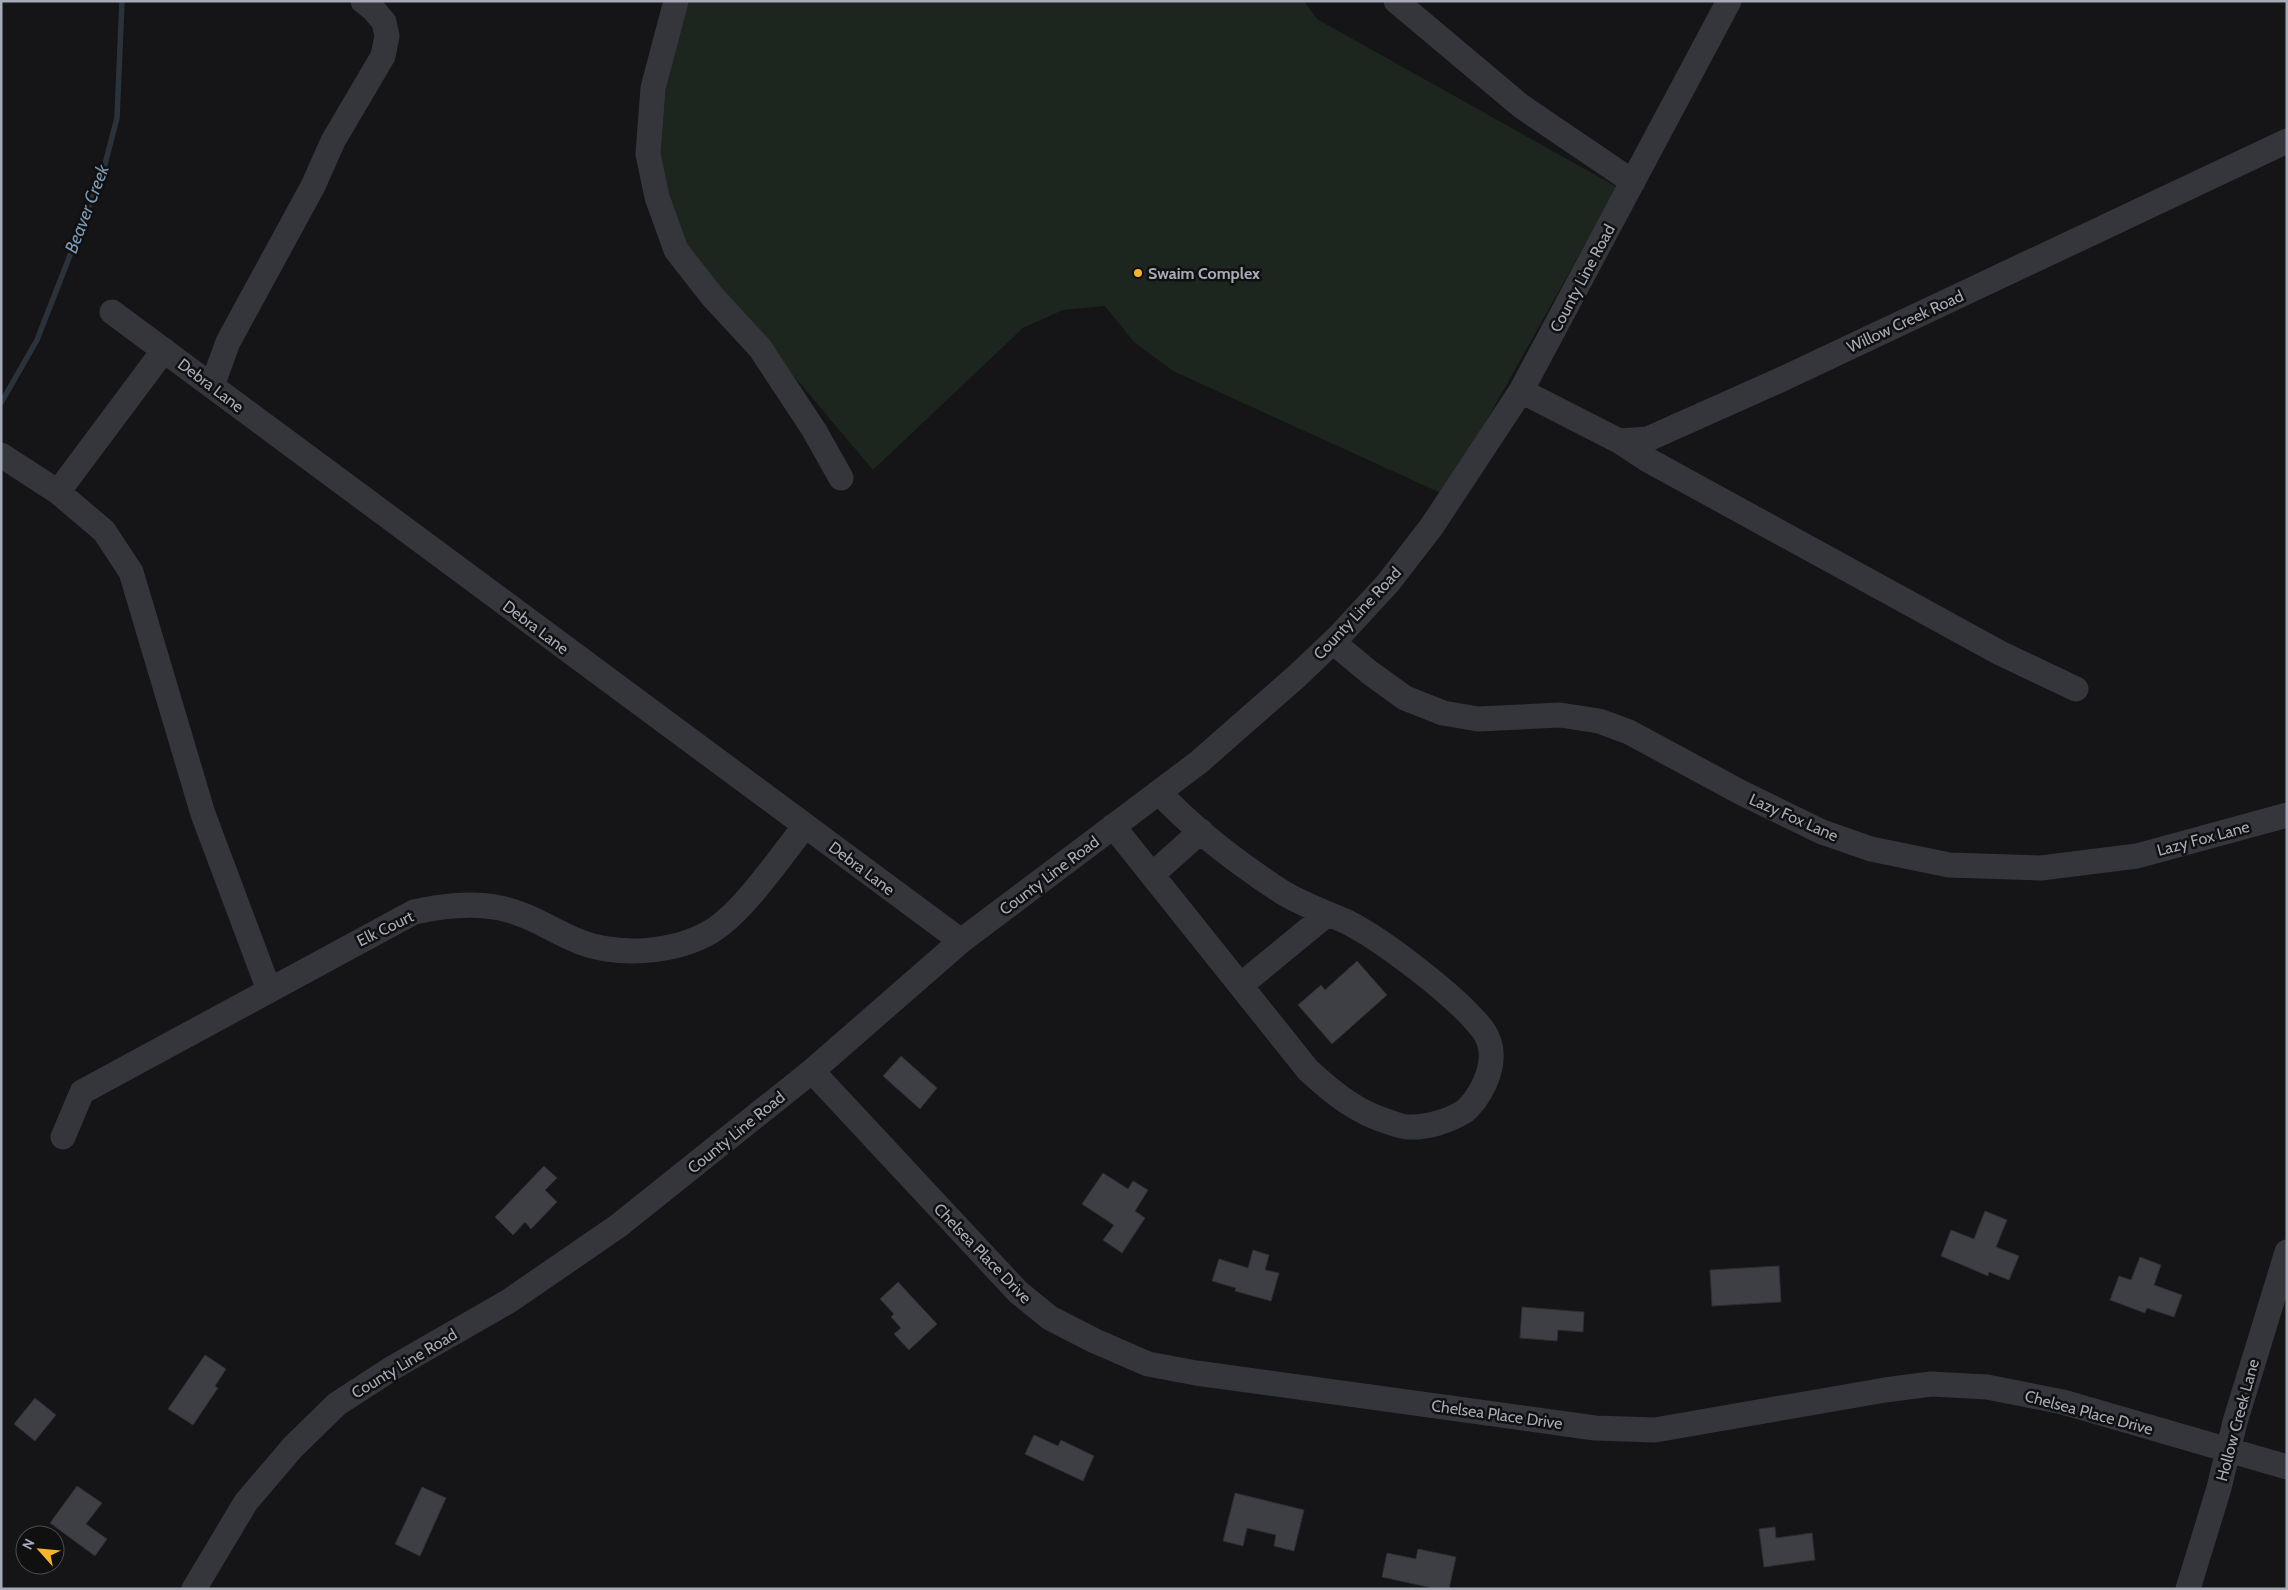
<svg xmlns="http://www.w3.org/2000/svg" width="2288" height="1590" font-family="Cabin,sans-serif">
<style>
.green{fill:#1c251e}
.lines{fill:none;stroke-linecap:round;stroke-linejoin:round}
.stream{stroke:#2a333b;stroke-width:5.5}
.building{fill:#3e3f44;stroke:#2e2e33}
.minor{stroke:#35363c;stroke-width:25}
.poi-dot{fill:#f7b42c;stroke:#101011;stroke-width:2}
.labels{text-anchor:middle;stroke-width:5;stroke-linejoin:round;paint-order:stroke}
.poi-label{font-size:16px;font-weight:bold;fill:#a6abb7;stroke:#101011;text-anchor:start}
.street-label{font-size:16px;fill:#a6abb7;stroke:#101011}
.water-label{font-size:18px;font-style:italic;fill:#7c99b3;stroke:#101011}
</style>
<rect width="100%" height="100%" fill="#151416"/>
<!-- green -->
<path class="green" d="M686,1H1304L1317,19L1617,187L1445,495L1173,371L1134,342L1105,306L1063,310L1023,328L873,470L680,241L654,173L659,87Z"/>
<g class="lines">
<!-- stream -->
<path class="stream" d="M1,403L37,340L104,168L117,118L122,1"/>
</g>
<!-- building -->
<path class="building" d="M1357,961L1387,995L1332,1044L1298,1005L1321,985L1325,990Z
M901,1056L937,1088L920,1109L883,1076Z
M544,1166L557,1178L545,1190L557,1202L531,1229L525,1222L513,1235L495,1217Z
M1103,1173L1128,1189L1133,1181L1148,1190L1135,1211L1145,1218L1122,1253L1103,1240L1114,1225L1082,1204Z
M1985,1211L2007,1220L1996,1247L2019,1256L2009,1280L1989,1272L1988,1276L1941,1256L1951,1230L1974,1239Z
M1253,1250L1269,1255L1265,1270L1279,1273L1271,1301L1235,1291L1236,1288L1212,1281L1219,1259L1248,1268Z
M2140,1257L2161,1265L2154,1285L2182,1295L2174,1317L2147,1308L2145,1313L2110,1300L2119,1276L2131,1280Z
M1779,1266L1781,1302L1712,1306L1710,1270Z
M898,1282L937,1324L909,1350L894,1334L901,1328L891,1317L894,1314L880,1299Z
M1522,1307L1584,1312L1583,1332L1558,1330L1557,1341L1520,1338Z
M205,1355L226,1369L215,1386L218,1388L193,1425L168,1409Z
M35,1398L56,1415L35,1441L14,1424Z
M1034,1435L1058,1446L1061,1440L1094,1456L1083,1481L1025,1454Z
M77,1486L102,1503L86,1524L107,1539L95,1556L50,1523Z
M422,1487L446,1498L420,1556L395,1544Z
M1235,1493L1304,1510L1294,1551L1274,1546L1276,1535L1247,1528L1243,1546L1223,1541Z
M1775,1527L1776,1538L1812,1533L1815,1560L1764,1567L1759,1529Z
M1418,1549L1456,1557L1449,1589H1437L1382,1577L1387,1553L1416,1559Z"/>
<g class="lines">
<!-- minor -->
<path class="minor" d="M676,1L653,88L648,154L657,197L676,250L712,296L760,348L814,430L841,478
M1396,1L1521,106L1633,182
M112,312L961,941
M212,386L228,342L313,186L333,141L383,56L387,36L384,22L373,9L363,1
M1521,391L1619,441L1648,439L1778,381L2287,141
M1619,441L1648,460L2000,653L2076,689
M1,455L58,492L164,350
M58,492L104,531L131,572L203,814L269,990
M1333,642L1369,672L1405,698L1443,713L1478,719L1560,715L1599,721L1629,732L1740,792L1822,832L1871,849L1949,865L2041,868L2137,856L2287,815
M1113,826L1308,1070C1333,1093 1356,1112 1389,1122C1395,1124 1402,1127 1408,1127C1427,1128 1449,1121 1465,1111C1469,1108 1472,1103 1475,1100C1489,1080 1499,1052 1483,1030C1459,998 1383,940 1347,922C1325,912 1303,905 1282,892C1239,864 1193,829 1159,792
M1153,874L1201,831
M1241,985L1326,915
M812,1071L1018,1292L1050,1318L1095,1341L1148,1364L1196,1373L1595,1428L1655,1430L1885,1390L1931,1384L1987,1387L2063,1402L2287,1467
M63,1137L82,1092L414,912C442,906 471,902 500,908C530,914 552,931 580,942C620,957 675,953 712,931C745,910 780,857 805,826
M194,1589L246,1502L293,1447L337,1404L394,1367L509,1301L618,1226L812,1071L961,941L1199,762L1297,676L1340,635L1388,583L1432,526L1521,391L1729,1
M2188,1589L2219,1488L2235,1422L2287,1252"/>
</g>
<!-- markers -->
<circle class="poi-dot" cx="1138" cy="273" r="5"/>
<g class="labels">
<!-- poi labels -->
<g class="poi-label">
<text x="1148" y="279">Swaim Complex</text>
</g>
<!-- street labels -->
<g class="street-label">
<text transform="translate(1582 278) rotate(-62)" y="6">County Line Road</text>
<text transform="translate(1905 321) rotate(-25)" y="6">Willow Creek Road</text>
<text transform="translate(211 385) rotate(37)" y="6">Debra Lane</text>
<text transform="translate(1357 613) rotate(-47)" y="6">County Line Road</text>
<text transform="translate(536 627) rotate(37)" y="6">Debra Lane</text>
<text transform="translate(1794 817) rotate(24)" y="6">Lazy Fox Lane</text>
<text transform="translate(2203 838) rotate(-15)" y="6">Lazy Fox Lane</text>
<text transform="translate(862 868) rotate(37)" y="6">Debra Lane</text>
<text transform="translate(1049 875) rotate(-37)" y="6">County Line Road</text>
<text transform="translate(385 928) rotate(-26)" y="6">Elk Court</text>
<text transform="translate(736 1132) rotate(-39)" y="6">County Line Road</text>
<text transform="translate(983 1253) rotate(46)" y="6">Chelsea Place Drive</text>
<text transform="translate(404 1363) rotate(-31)" y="6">County Line Road</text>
<text transform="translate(2089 1412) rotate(15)" y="6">Chelsea Place Drive</text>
<text transform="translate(1497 1414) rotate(8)" y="6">Chelsea Place Drive</text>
<text transform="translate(2237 1420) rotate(-75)" y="6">Hollow Creek Lane</text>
</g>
<!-- water labels -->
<g class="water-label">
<text transform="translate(87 209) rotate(-69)" y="6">Beaver Creek</text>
</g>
</g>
<!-- border -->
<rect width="2288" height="1590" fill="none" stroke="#a6abb7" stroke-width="5"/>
<!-- north arrow -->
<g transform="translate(40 1550) rotate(297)"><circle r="24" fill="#101011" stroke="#4c4e53"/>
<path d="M0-4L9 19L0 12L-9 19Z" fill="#f7b42c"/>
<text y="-8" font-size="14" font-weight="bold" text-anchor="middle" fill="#a6abb7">N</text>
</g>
</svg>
